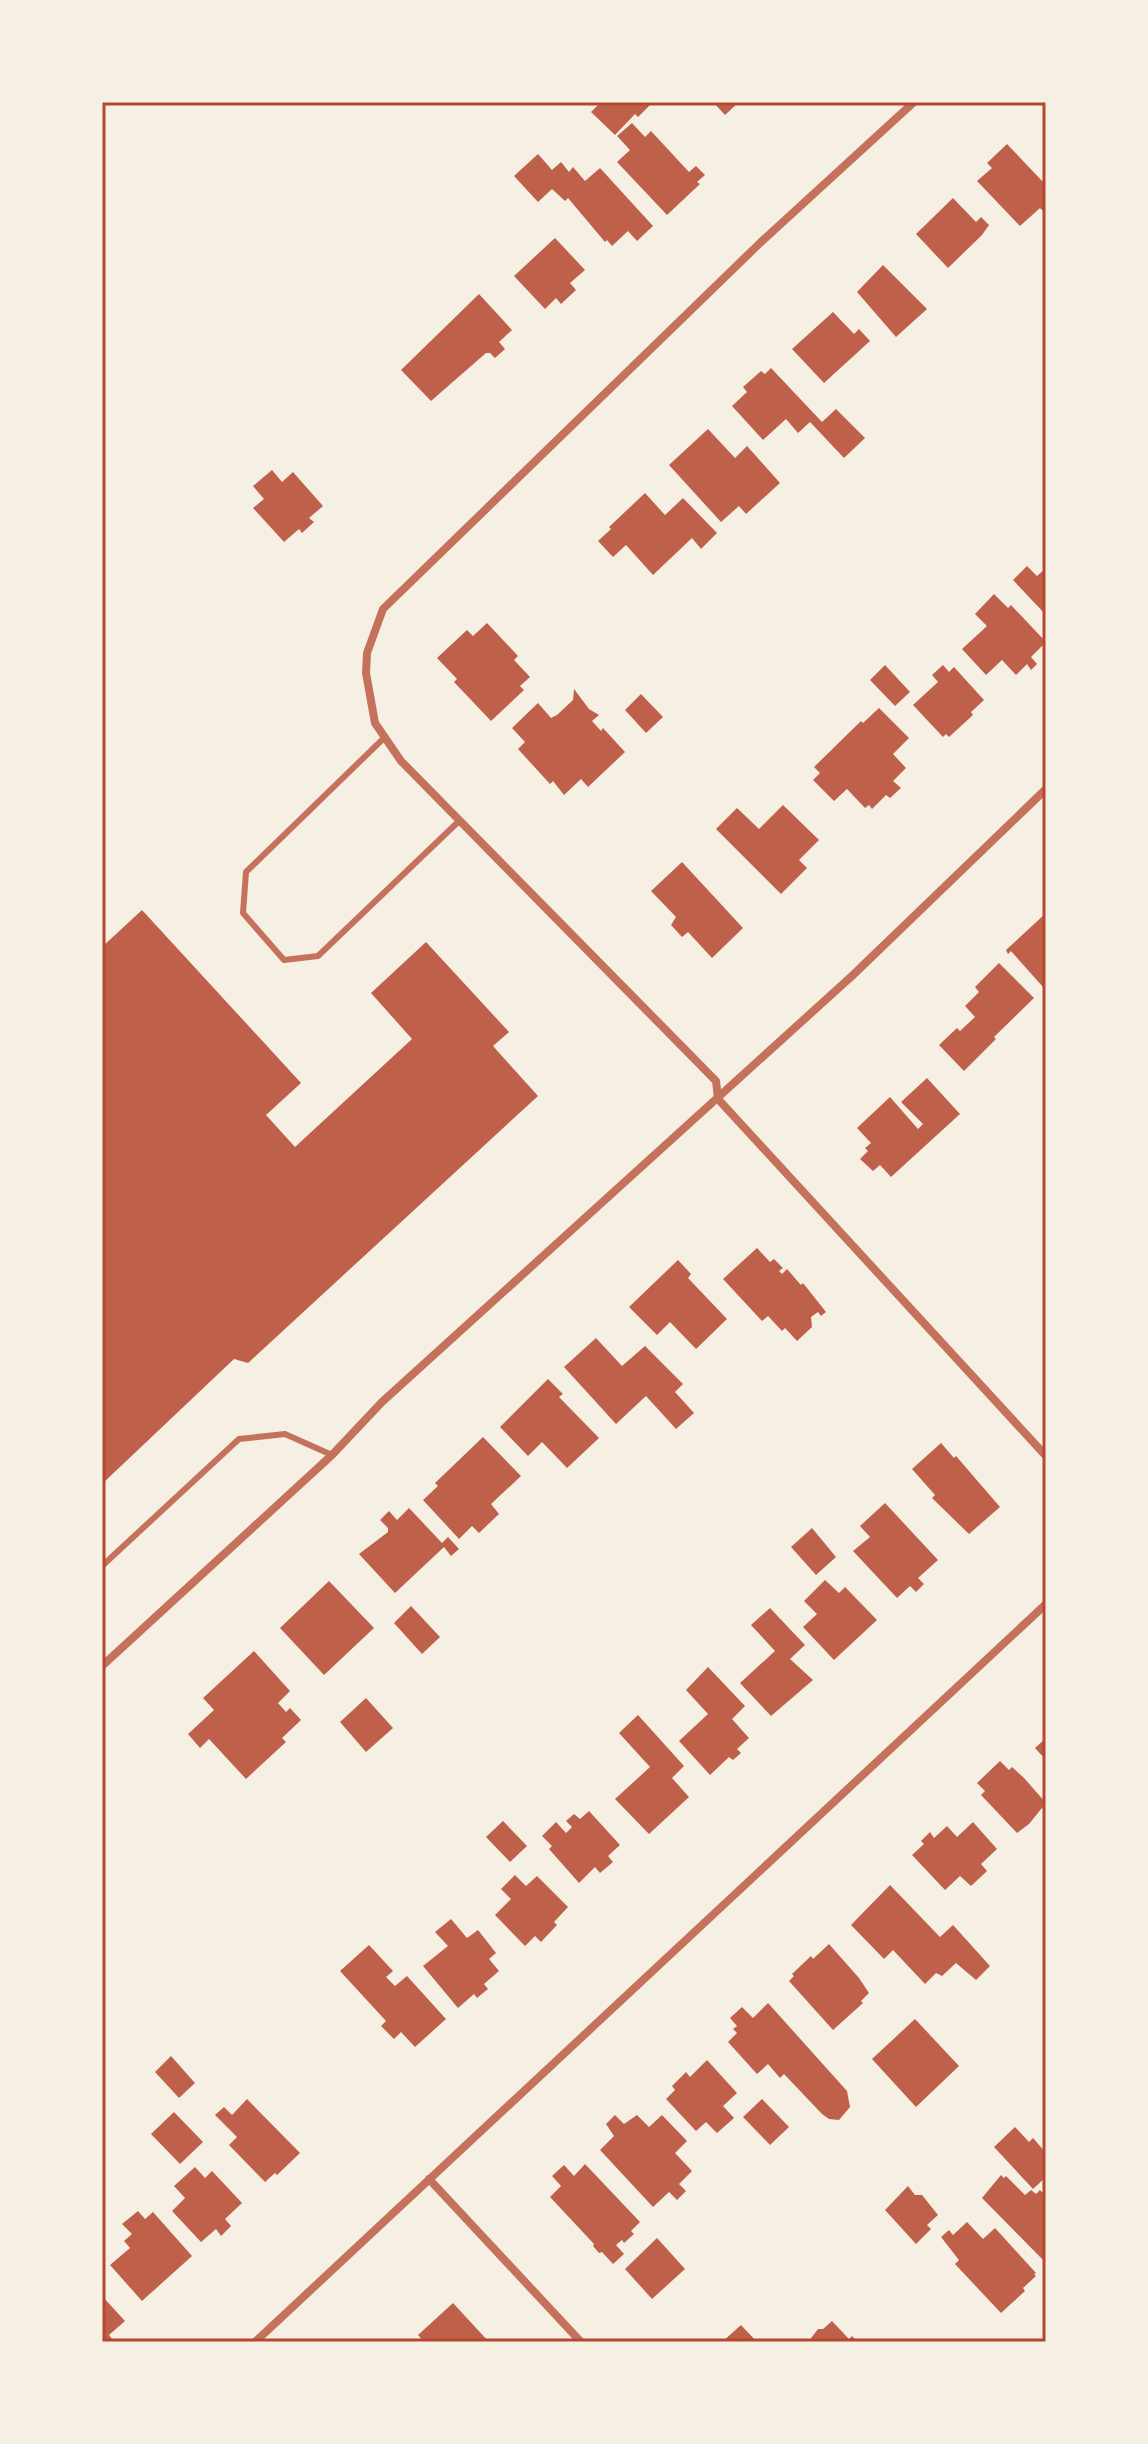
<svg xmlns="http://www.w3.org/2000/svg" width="1148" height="2444" font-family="'PT Serif',serif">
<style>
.building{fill:#bf614a}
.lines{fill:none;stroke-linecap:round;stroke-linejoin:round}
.service{stroke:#c5725c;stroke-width:6}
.minor{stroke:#c5725c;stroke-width:8}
.neatline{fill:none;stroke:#b5482f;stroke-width:3}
</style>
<rect width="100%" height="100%" fill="#f6efe4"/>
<!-- building -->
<path class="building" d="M601,102H653L638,117L635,114L615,135L591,112Z
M713,102H739L725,115Z
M632,123L645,137L651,131L689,172L696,166L705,175L697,182L700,184L667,215L617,162L630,150L617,136Z
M1007,144L1044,183L1046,181V214L1040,208L1020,226L977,181L992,168L987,163Z
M538,154L552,170L561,162L569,172L573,167L585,181L600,168L653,226L637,241L628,231L612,246L607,240L605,242L568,198L565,201L552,189L538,202L514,176Z
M953,198L976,222L981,217L989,225L982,235L948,268L916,234Z
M555,238L585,270L570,283L576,290L561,304L556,298L545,309L514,276Z
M883,265L927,309L896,337L857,292Z
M479,294L512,330L499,342L505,349L495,358L490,353H486L431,401L401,370Z
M833,312L854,334L859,329L870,341L824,383L792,349Z
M771,368L822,422L836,409L865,438L844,458L810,422L798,433L786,419L763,440L732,406L747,392L743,387L761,371L765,374Z
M708,429L735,458L747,446L780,483L746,514L739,506L721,522L669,465Z
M272,470L282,482L293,472L323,506L309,518L314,522L302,533L299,529L284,542L253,508L264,499L253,486Z
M645,493L665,515L683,498L717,533L701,549L692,538L653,575L626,545L613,557L598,541L611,529L609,527Z
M1027,566L1037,576L1046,568V615L1013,580Z
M994,594L1008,608L1011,605L1046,642L1031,657L1037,664L1031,670L1027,664L1016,675L1002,660L986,675L962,649L987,626L975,614Z
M487,623L518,656L514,660L530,677L520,686L524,690L491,721L454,682L457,679L437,658L467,630L473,636Z
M885,665L910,692L895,706L870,680Z
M943,665L949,672L954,667L984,700L971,712L973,715L949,737L946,734L943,737L913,705L938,682L932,675Z
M574,689L589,709L599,715L592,721L601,731L603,728L625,752L588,787L581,779L564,795L553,781L550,784L518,749L525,742L512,728L538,703L551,718L557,715L573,700Z
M641,694L663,717L646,733L625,710Z
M879,708L909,738L893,754L906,768L893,781L901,788L890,798L886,795L872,809L869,805L865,808L847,789L834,801L813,780L820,773L814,767L861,721L863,723Z
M783,805L819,840L799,860L807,868L781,894L716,829L737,808L759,829Z
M682,862L743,928L712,958L688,932L682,937L671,925L676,917L651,891Z
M142,910L301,1083L266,1115L295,1147L412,1039L371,993L426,942L509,1032L493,1046L538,1096L248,1363L234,1359L102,1484V947Z
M1046,913V984L1043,987L1011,951L1008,954L1006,950Z
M999,963L1034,998L994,1037L996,1039L964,1071L939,1045L957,1028L960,1031L975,1017L965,1006L979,992L975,987Z
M927,1078L960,1114L891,1177L880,1165L873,1171L860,1159L868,1151L865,1148L871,1143L857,1128L890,1097L918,1129L923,1124L901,1102Z
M757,1248L770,1262L774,1259L783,1268L779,1271L782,1274L787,1269L801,1285L803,1283L826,1312L821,1316L818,1312L811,1317L812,1327L797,1341L785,1328L782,1331L768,1316L762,1321L723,1279Z
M678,1260L691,1274L688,1278L727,1319L696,1349L670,1322L657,1335L629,1307Z
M596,1338L622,1366L645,1346L683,1384L675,1392L694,1413L676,1429L646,1396L616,1424L564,1367Z
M548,1379L563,1394L559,1397L599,1438L567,1468L542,1442L528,1456L500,1427Z
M483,1437L521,1476L491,1504L499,1514L479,1533L472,1526L459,1539L423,1500L438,1486L435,1483Z
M941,1443L954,1458L956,1456L1000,1507L969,1534L932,1498L935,1495L912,1469Z
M885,1503L938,1560L918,1578L924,1584L916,1592L910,1586L897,1598L853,1551L870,1537L860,1526Z
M409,1508L442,1543L448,1537L459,1549L451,1556L444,1547L395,1593L359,1554L388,1532V1528L380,1520L389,1511L397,1520Z
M812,1528L836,1557L816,1575L791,1547Z
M825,1580L839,1593L845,1587L877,1620L834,1660L803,1627L817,1614L804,1601Z
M329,1581L374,1628L324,1675L280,1628Z
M411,1606L440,1637L422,1654L394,1623Z
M770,1608L805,1645L790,1659L813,1680L771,1716L740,1683L775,1651L751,1625Z
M254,1651L290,1691L278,1703L286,1712L290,1708L301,1720L282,1738L286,1742L246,1779L209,1739L200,1748L188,1734L214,1710L203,1698Z
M708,1667L745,1706L732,1719L749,1738L737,1749L741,1753L733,1760L729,1757L710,1775L679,1741L708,1714L686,1690Z
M366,1698L393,1728L366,1752L340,1722Z
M638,1715L684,1766L672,1778L689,1797L649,1834L615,1799L650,1767L619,1733Z
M1046,1738V1760L1035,1748Z
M1000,1761L1009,1770L1012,1767L1024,1778L1046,1803L1029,1824L1017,1833L981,1795L985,1791L977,1783Z
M589,1811L620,1845L608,1856L613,1862L600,1873L595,1867L579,1883L549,1849L552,1846L542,1836L556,1822L566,1833L572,1827L566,1821L574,1814L580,1819Z
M503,1821L527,1846L510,1862L486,1837Z
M973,1822L997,1849L981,1864L987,1871L971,1886L960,1876L945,1890L912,1855L924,1844L921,1841L930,1832L934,1838L947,1826L957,1837Z
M515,1875L526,1886L537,1876L568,1907L554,1922L557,1925L541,1942L535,1936L525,1946L495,1915L511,1899L501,1889Z
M890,1885L940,1937L953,1925L990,1966L976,1980L956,1963L942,1976L936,1973L925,1984L893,1950L884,1959L851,1925Z
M451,1919L467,1938L478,1930L496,1953L489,1959L499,1971L484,1984L488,1989L477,1998L474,1994L458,2008L423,1966L448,1946L435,1932Z
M829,1944L859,1978L869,1993L861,2001L863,2003L833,2030L789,1981L794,1976L792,1974L811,1956L813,1959Z
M369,1945L393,1971L386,1977L395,1986L407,1976L446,2019L415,2047L401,2032L394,2039L381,2026L386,2021L340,1971Z
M768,2003L847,2091L850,2107L839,2120L829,2119L822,2114L784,2074L780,2078L768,2064L757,2074L728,2042L737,2033L733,2029L737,2026L730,2018L742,2007L753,2018Z
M915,2019L959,2066L916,2107L872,2059Z
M171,2056L195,2083L179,2098L155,2072Z
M707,2060L737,2093L723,2106L734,2118L717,2133L706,2122L696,2131L666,2099L675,2090L672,2086L686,2072L690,2077Z
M247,2099L300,2153L277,2175L275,2173L265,2182L229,2145L237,2137L215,2115L224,2107L232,2115Z
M762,2099L789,2127L770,2145L743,2117Z
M174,2112L203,2142L180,2164L151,2134Z
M615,2115L624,2124L637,2115L649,2127L662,2115L687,2141L675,2153L692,2171L679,2184L686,2191L677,2200L669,2192L653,2207L600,2150L614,2136L606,2124Z
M1015,2127L1029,2142L1033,2138L1046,2153V2177L1033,2189L994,2147Z
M585,2164L640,2222L631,2231L634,2234L624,2243L622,2240L616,2245L624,2254L613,2264L602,2252L599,2253L593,2246L594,2244L550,2197L561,2186L552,2176L564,2165L574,2176Z
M195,2167L205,2178L212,2171L242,2203L225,2219L231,2226L221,2236L216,2229L201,2242L172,2211L185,2198L174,2186Z
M1001,2175L1004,2178L1006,2176L1025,2195L1031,2190L1036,2194L1040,2190L1046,2196V2263L982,2198Z
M908,2186L915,2195H922L938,2215L927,2225L931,2229L916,2244L885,2210Z
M138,2211L145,2219L153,2212L192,2256L142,2301L110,2265L130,2248L124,2241L132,2234L122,2224Z
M967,2222L983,2239L995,2228L1036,2273L1034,2274L1036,2276L1023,2288L1025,2291L1001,2313L955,2264L959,2260L941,2237L949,2230L953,2235Z
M657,2238L685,2269L652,2299L625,2269Z
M102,2296L125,2321L109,2335L112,2339L109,2342H102Z
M453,2303L489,2342H424L418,2335Z
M832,2321L849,2339L852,2336L858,2342H808L818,2329H823Z
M741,2325L757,2342H722Z"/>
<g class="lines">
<!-- service -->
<path class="service" d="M385,737L246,872L243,913L284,960L318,956L458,822
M102,1566L239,1439L285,1434L332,1455"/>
<!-- minor -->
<path class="minor" d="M914,102L761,242L383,609L367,653L366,673L375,723L401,761L716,1081L718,1099L1046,1456
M102,1666L332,1455L382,1402L853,975L1046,789
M429,2179L581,2342
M255,2342L1046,1604"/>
</g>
<!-- border -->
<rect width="1148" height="2444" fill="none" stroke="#f6efe4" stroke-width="208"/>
<rect x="104" y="104" width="940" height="2236" class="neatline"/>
</svg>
